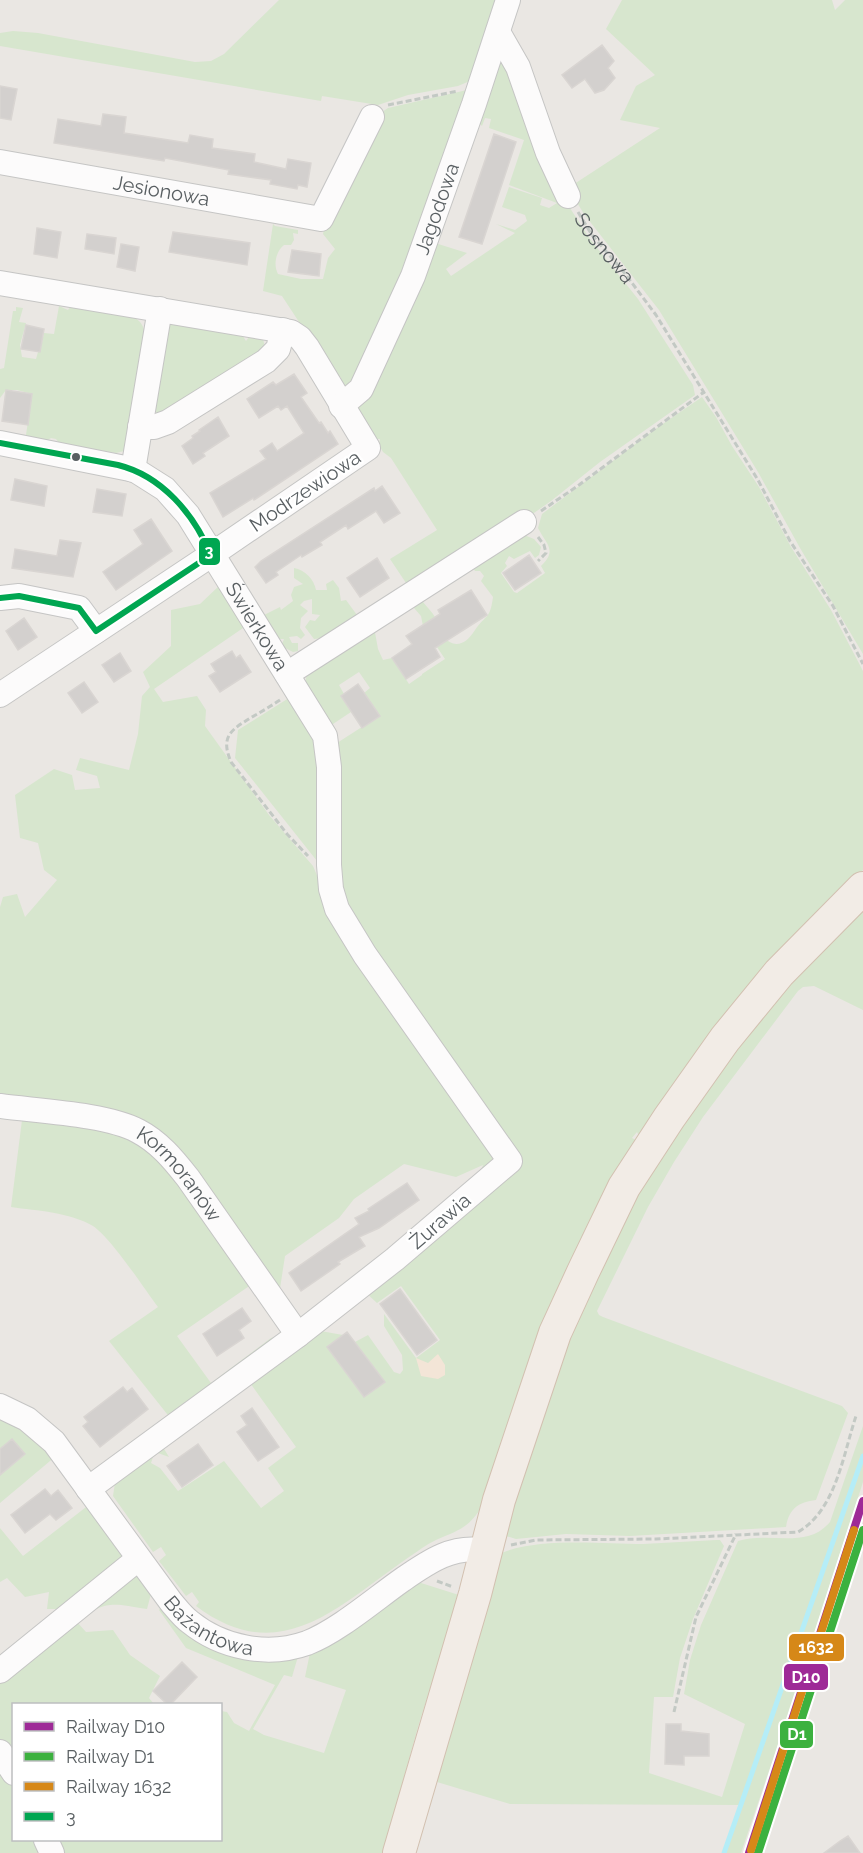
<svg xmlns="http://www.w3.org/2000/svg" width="863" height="1853" font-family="Raleway,sans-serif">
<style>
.green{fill:#d7e6ce}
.sand{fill:#f3e5d7}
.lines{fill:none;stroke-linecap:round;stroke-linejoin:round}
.stream{stroke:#b5edf7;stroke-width:5}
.building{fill:#d3d0ce;stroke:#d9d5d2;stroke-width:1.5}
.minor-casing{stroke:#c5c5c4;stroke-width:26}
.major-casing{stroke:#d2c0b0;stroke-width:34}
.path{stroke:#c3c9c4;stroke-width:3;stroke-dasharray:6 3;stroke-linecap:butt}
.minor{stroke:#fcfbfb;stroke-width:24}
.major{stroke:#f2ece6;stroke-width:32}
.bus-1-casing{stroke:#fff;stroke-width:10}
.bus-1{stroke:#00a651;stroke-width:6}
.rail-1-casing{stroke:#fff;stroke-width:12}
.rail-2-casing{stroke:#fff;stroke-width:12}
.rail-3-casing{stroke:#fff;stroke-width:12}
.rail-1{stroke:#9e2a97;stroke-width:8}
.rail-2{stroke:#3cb13f;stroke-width:8}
.rail-3{stroke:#d68818;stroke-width:8}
.bus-dot{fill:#595f62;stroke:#fff;stroke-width:2}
.labels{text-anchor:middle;stroke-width:5;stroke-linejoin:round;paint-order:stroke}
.street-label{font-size:20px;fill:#595f62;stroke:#fff}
.line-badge{stroke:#fff;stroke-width:2}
.badge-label{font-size:16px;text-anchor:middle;font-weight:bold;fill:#fff}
</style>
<rect width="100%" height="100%" fill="#eae7e3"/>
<!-- green -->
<path class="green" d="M279,0H501L477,78L458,86L408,95L378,105L322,96L321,101L0,46V33L13,31L38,33L195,62L211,61L224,54Z
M622,0H832L835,10L845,0H863V654L800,548L758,472L659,310L584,214L568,188L660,128L620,120L636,86L655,75L606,29Z
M502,55L568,205L590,239L638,299L693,385L695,395L600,462L551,501L524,520L408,586L390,559L437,530L391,458L383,452L379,445L380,439H376L359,414L357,407L435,243L467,253L446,269L451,276L515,233L496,224L515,230L527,221L525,215L502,207L509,187L542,198L540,205L549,208L557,203L509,185L524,140L489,128L491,119L485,118L482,126L478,122Z
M467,90L375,347L347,389L340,385L341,377H335L282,296L263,291L273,224L275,226L298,230V234L293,233L294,240L291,245H284C276,251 273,265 278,274L301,279H323L328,258L335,249L323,234L327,215L376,116L388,108Z
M59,306L68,310L71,306L133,317C141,321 144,326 145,335L124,451L116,453L59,443L56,439L51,438L46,441L12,433L26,435L32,394L17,390H6L0,398V369L4,368L13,311H16V307L23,308L19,322L26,323L20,345L22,357L36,359L38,352H40L44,333L54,334Z
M173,324L239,330L246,341L252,333L263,338L265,349L161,416L154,411L169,326Z
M702,397L716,417L732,446L759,487L791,547L831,610L863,671V870L832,899L639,1136L637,1132L632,1138L636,1140L482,1506C469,1528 459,1530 436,1540C427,1544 418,1551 409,1557C339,1605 281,1670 196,1606L199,1602L192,1592L186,1596L159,1561L166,1555L161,1547L153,1552L113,1496L116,1476L161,1444L169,1457L158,1453L153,1457L151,1463L160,1468L178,1491L224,1461L261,1508L284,1491L268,1468L296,1447L248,1380L315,1330L343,1335L327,1347L364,1397L385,1382L355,1342L368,1335L394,1372L400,1374L403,1370L402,1355L384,1326V1314L416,1358L440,1340L401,1286L377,1303L364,1291L519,1160L357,931L341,897L337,743L379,716L364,693L370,688L359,672L339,685L344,694L341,696L351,712L330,726L305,685L307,672L374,627L378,649L383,660L392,658L409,684L422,675V674L445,659L423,626L421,616L414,608H408L417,600H425L423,602C427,607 432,612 435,617C437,621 437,627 439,631C452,650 464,647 475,630C486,614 490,620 493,597L481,581L484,576L480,571H475L473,568L524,535L534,539L541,547L539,555L535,558L530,551L514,559L509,556L505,563L507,566L501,573L514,592L517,593L545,573L541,566C558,550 546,544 538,528L542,514L654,430Z
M294,568C305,570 314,579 316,590H327L326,584L333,580L339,588L341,601L346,600L357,615L324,638L314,639L305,627L310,620L315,621L320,615L312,614V599L304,601L300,605L308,611L301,618L300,628L305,635L301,639L297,636L289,637L292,643H298V651L293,652L285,648L282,644L284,639H277L260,617L280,607L281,610L293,601L291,595L294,587L303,584L294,578Z
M220,585L246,626L154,689L163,702L197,696L206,710L205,726L269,815L313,866L341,932L494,1148L492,1166L477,1179L483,1165L456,1177L404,1164L354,1199L339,1218L285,1256L279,1295L176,1149L0,1099V907L3,897L17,894L25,917L57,880L44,870L38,843L20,838L15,795L54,769L72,775L75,790L100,788L97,776L76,770L80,758L129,770L138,734L142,696L150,687L143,672L171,646V610L200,604Z
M292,696L318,741L321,866L235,758L238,730Z
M863,898V1010L814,986L803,987L798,991L703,1117L674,1162L648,1207L597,1311L599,1315L603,1317L842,1406L848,1413L816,1500C798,1502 789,1509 786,1527L630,1536L566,1534L516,1539L506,1536L515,1476L582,1292L688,1102Z
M22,1120L95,1124L152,1146L255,1282L177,1336L211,1383L271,1338L281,1335L171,1419L109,1341L158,1307C143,1287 112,1239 93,1226C69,1212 38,1211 11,1207Z
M0,1416L10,1419L56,1456L0,1503Z
M863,1426V1482L785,1724L741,1853H724L740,1805L510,1804L437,1782L431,1776L493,1557C531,1536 599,1544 643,1544C667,1543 692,1541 716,1540H720L724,1546L693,1619L680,1658L673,1697H654L649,1773L722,1797L745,1724L684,1694L690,1660L701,1625L738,1541C768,1531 807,1550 830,1522Z
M90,1504L123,1553V1560L58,1609H47L49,1592L25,1597L7,1578L0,1582V1528L23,1556Z
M137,1576L152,1590L147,1609C113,1604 106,1599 77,1622L86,1632L113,1630L130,1655L160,1676L149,1698L154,1704H14L13,1758L0,1739V1678L125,1578Z
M417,1579L421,1583L459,1595L418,1727L383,1853H58L53,1840H220L221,1711L227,1712L234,1723L249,1731L275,1685L186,1648L159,1610L163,1605L174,1617L299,1653L292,1677L284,1675L253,1729L264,1735L324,1753L346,1690L305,1677L311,1648Z
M0,1764L13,1787L14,1840H38L44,1853H0Z"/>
<!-- sand -->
<path class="sand" d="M438,1354L445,1365V1375L438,1379L421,1376L416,1358L428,1363Z"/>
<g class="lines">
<!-- stream -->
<path class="stream" d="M724,1853L863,1456"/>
</g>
<!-- building -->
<path class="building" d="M602,45L614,61L608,68L615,78L604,90L595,93L585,79L572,88L562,75Z
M0,86L17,89L11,120L0,118Z
M103,114L126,117L124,133L188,143L190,135L213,139L212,148L255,154L254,162L286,169L288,159L311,163L307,187L298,185L297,189L270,184L271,180L228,174L229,170L165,158L164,161L54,143L58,119L101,126Z
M494,134L516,142L482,244L459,237Z
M37,228L61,232L57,258L34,254Z
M173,232L250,243L247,265L169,252Z
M87,234L116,238L114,254L85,249Z
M121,244L139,247L135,271L117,267Z
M292,250L321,254L319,276L288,272Z
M26,325L44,329L40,352L21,349Z
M294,374L307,393L301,397L319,423L321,422L328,433L330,431L338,444L254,500L253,498L223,517L210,493L266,459L260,451L272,443L277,451L304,433L287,406L281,410L278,406L259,418L247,399L273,382L276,385Z
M6,390L32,394L28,425L2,421Z
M218,417L229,436L203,453L205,456L193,464L182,446L193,438L192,436L200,431L199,430Z
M15,479L47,486L44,506L11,500Z
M382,486L400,513L384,523L376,511L348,529L346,525L320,542L322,545L302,557L301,555L276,572L278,575L266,583L255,567L261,561L374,488L375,491Z
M97,489L126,494L122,516L93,512Z
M151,519L172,551L116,590L103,572L143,544L134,530Z
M60,540L81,543L73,577L12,568L15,549L57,556Z
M529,555L541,573L515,590L503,573Z
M377,558L389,578L360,597L347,578Z
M471,590L487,615L435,648L440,657L406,679L392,658L412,644L406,636L440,614L438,610Z
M24,618L37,637L18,650L6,631Z
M232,651L236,658L240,655L251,672L220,692L209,676L216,672L211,664Z
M120,653L131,671L114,682L102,665Z
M84,682L98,702L82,713L68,693Z
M358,684L380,716L362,728L341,696Z
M407,1183L419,1200L379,1228L359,1237L365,1246L338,1262L340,1264L301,1291L289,1273L359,1224L355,1218L369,1211L368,1209Z
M400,1289L437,1340L417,1355L380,1304Z
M242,1308L251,1321L239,1330L244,1338L217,1356L203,1334Z
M347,1332L385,1382L364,1397L327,1347Z
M123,1387L127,1392L132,1388L148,1409L100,1447L83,1426L88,1422L84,1417Z
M252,1408L279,1447L258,1461L237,1432L247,1425L241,1416Z
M12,1439L25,1454L0,1475V1449Z
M198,1444L213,1465L182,1487L167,1466Z
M45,1489L51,1496L58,1490L72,1508L56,1520L50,1514L25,1533L11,1515Z
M182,1662L197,1677L171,1704H167L153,1691Z
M666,1724H681V1731L709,1734V1756H684V1765L665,1764Z
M848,1836L860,1853H824L840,1841Z"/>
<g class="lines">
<defs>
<g id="minor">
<path d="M498,32L518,67L548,153L568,196"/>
<path id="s2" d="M0,162L321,219L372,117"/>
<path d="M0,283L291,332L300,338L307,347L368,448L211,555L0,695"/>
<path id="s3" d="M341,406L361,389L413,276L474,104L508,0"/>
<path d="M140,427H154L168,422L266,361L278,349L283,330"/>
<path id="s4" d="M0,443L135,470L165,489L188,515L325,736L329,767V865L331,889L337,909L365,955L510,1161L395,1259L298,1335L88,1489"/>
<path d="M133,470L160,309"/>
<path d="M0,598L19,596L79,608L96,631"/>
<path d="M287,674L524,522"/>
<path id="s5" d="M0,1106C36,1111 107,1114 138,1131C159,1142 173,1159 188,1178L298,1335"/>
<path id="s6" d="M0,1406L27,1419L54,1442L171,1602C177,1609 183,1617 190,1622C222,1648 268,1657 307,1643C338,1631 375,1599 402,1580C428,1562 453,1544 486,1551"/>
<path d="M0,1671L138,1559"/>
<path d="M0,1752L14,1773"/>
<path d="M46,1840L52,1853"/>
</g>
<path id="major" d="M399,1853L475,1594L499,1500L555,1333L583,1272L624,1187L669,1118L725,1039L779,973L863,888"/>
</defs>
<!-- minor casing -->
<use href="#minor" class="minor-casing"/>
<!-- major casing -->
<use href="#major" class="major-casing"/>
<!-- path -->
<g class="path">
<path d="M388,105L458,91"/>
<path id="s1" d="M578,212L592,235L623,271L656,315L758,480L790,541L833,606L863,664"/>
<path d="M541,511L579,485L704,392"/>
<path d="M538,537L544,545L546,553L538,561"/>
<path d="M280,700C271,706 261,712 252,717C231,730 220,736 231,762L287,834L308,856"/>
<path d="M511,1545L536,1540L656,1539L798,1532C836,1510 843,1455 856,1416"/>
<path d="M437,1581L453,1587"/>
<path d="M674,1712L696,1617L736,1534"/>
</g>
<!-- minor -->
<use href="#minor" class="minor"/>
<!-- major -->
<use href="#major" class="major"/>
<defs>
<path id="bus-1" d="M0,443L118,465C162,476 194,514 211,555L96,631L79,608L19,596L0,598"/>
</defs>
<!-- bus-1 casing -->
<use href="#bus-1" class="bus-1-casing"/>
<!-- bus-1 -->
<use href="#bus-1" class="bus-1"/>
<defs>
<path id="rail-1" d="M749,1853L863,1501"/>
<path id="rail-2" d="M758,1853L863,1530"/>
<path id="rail-3" d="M751,1850L854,1530"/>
</defs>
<!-- rail-1 casing -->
<use href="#rail-1" class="rail-1-casing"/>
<!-- rail-2 casing -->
<use href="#rail-2" class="rail-2-casing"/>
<!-- rail-3 casing -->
<use href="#rail-3" class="rail-3-casing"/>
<!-- rail-1 -->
<use href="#rail-1" class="rail-1"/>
<!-- rail-2 -->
<use href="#rail-2" class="rail-2"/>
<!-- rail-3 -->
<use href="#rail-3" class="rail-3"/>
</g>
<!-- markers -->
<circle class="bus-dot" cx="76" cy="457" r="5"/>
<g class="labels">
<!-- street labels -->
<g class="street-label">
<text dy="7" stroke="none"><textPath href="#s2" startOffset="164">Jesionowa</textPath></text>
<text dy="7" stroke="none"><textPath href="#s3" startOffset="222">Jagodowa</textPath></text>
<text dy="7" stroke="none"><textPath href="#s1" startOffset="45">Sosnowa</textPath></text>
<text transform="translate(305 491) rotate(-34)" y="7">Modrzewiowa</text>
<text dy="7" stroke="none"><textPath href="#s4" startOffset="339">Świerkowa</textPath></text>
<text dy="7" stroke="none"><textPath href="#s5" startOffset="201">Kormoranów</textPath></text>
<text transform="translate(440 1221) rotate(-41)" y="7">Żurawia</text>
<text dy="7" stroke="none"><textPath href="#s6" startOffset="310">Bażantowa</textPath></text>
</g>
</g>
<g class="line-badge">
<rect x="198" y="537" width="23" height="29" rx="6" fill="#00a651"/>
<rect x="788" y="1633" width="57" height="29" rx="6" fill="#d68818"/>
<rect x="783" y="1663" width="46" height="28" rx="6" fill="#9e2a97"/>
<rect x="779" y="1720" width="35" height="29" rx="6" fill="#3cb13f"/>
</g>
<g class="badge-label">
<text x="209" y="557">3</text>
<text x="816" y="1653">1632</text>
<text x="806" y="1683">D10</text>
<text x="797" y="1740">D1</text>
</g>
<!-- legend -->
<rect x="12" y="1703" width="210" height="138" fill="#ffffff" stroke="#bdbfc0" stroke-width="1.5"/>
<rect x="24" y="1722" width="30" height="9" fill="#9e2a97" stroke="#bdbfc0" stroke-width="1.5"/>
<text x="66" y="1733" font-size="18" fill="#595f62">Railway D10</text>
<rect x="24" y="1752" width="30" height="9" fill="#3cb13f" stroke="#bdbfc0" stroke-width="1.5"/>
<text x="66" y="1763" font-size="18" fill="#595f62">Railway D1</text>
<rect x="24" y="1782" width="30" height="9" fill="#d68818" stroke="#bdbfc0" stroke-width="1.5"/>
<text x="66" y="1793" font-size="18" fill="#595f62">Railway 1632</text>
<rect x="24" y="1812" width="30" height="9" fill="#00a651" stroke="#bdbfc0" stroke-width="1.5"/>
<text x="66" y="1823" font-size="18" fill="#595f62">3</text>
</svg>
